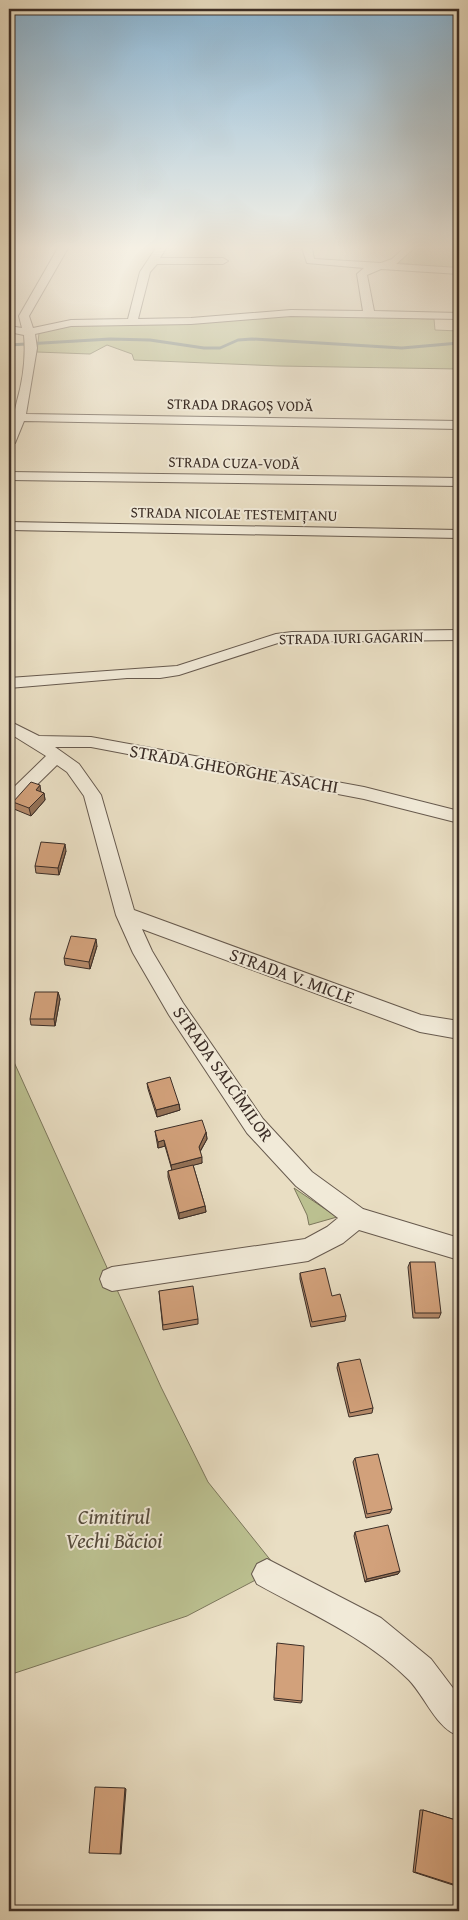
<svg xmlns="http://www.w3.org/2000/svg" width="468" height="1920" font-family="'Gentium Book Plus',serif">
<style>
.green{fill:#bbc090;stroke:#7c775c}
.lines{fill:none;stroke-linecap:round;stroke-linejoin:round}
.stream{stroke:#748280;stroke-width:3}
.minor-casing{stroke:#675a4e;stroke-width:2}
.minor{fill:#f1ead8;fill-rule:evenodd}
.wall{fill:#b58a6a;stroke:#3c2e27}
.shaded-wall{fill:#937156;stroke:#3c2e27}
.building{fill:#d2a17b;stroke:#3c2e27}
.labels{text-anchor:middle;stroke-width:4;stroke-linejoin:round;paint-order:stroke}
.far-street-label{font-size:15px;fill:#3c2e27;stroke:#f1ead8}
.street-label{font-size:18px;fill:#3c2e27;stroke:#f1ead8}
.near-park-label{font-size:21px;font-style:italic;fill:#554b3c;stroke:#f1ead8}
</style>
<rect width="100%" height="100%" fill="#e9dec3"/>
<filter id="stains"><feTurbulence type="fractalNoise" baseFrequency=".004" numOctaves="4"/><feColorMatrix values="0 0 0 0 .2 0 0 0 0 .09 0 0 0 0 .02 0 0 0 .5 -.17"/></filter>
<radialGradient id="worn" r=".72"><stop offset=".6" stop-color="#630" stop-opacity="0"/><stop offset="1" stop-color="#630" stop-opacity=".3"/></radialGradient>
<!-- green -->
<path class="green" d="M412,248H459V270L400,263L398,261Z
M299,315L434,319L435,330L459,331V369L279,366L134,360L132,354L107,345L90,354L37,352L39,333L67,326Z
M9,1051L161,1387L208,1482L272,1562L267,1574L187,1616L9,1675Z
M294,1188L337,1217L309,1225L307,1215Z"/>
<g class="lines">
<!-- stream -->
<path class="stream" d="M9,345L110,339L150,340L204,348H220L238,340L252,339L402,348L459,343"/>
<defs>
<path id="minor" d="M58,248H68L29,316L33,328L71,320L128,319L140,272L156,248H166L160,258H223L228,261L223,264H157L150,272L138,319L191,318L291,310L363,311L357,274L364,268L307,263L302,248H312L314,259L381,263L392,259L404,248H414L396,264L459,268V274L381,269L367,275L374,311L459,313V319L291,316L191,324L71,326L35,334L37,348L26,414L459,421V429L24,421L15,443L9,447C9,427 13,419 17,401C23,380 26,356 24,335L9,332V326L22,328L19,316Z
M9,472L459,478V486L9,480Z
M9,522L459,530V538L9,530Z
M459,630V640L292,642L278,643L179,675L160,678H127L9,688V678L177,666L276,634L292,632Z
M9,721L39,736L91,737L364,787L459,811V823L364,799L91,747H55L79,764L101,795L134,910L421,1015L459,1021V1039L420,1032L142,929L152,951L183,1003L263,1119L312,1172L363,1209L459,1238V1260L359,1230L343,1243L308,1261L112,1291L103,1287L100,1279L103,1271L112,1267L305,1239L327,1227L338,1218L296,1186L247,1133L169,1015L133,953L116,915L84,796L67,772L57,765L15,806L9,808V792L46,756L9,733Z
M267,1559L381,1618L431,1659L459,1696V1736C436,1728 426,1698 409,1680C366,1637 309,1613 257,1584L252,1574L257,1564Z"/>
</defs>
<!-- minor casing -->
<use href="#minor" class="minor-casing"/>
<!-- minor -->
<use href="#minor" class="minor"/>
</g>
<!-- wall -->
<path class="wall" d="M41,792L44,793L45,800L31,816L14,809L13,802Z
M66,851L59,875L36,873L35,866Z
M97,946L90,969L65,965L64,958Z
M58,992L60,999L55,1026L31,1025L30,1019Z
M147,1083L179,1104L180,1110L157,1117L148,1089Z
M155,1131L206,1132L207,1139L200,1152L202,1163L193,1165L205,1206L206,1212L179,1219L168,1177V1171L172,1170L165,1146L158,1148Z
M410,1262L441,1313L439,1318H413L408,1267Z
M300,1273L332,1296L346,1316L345,1321L311,1327L300,1279Z
M159,1291L198,1319V1324L163,1330Z
M338,1363L373,1408L372,1413L349,1417L337,1368Z
M355,1458L392,1509L390,1513L366,1518L353,1462Z
M355,1532L400,1571L398,1574L365,1582L354,1536Z
M277,1646L302,1701L301,1703L274,1700Z
M420,1810H423L459,1821V1887L413,1872Z"/>
<!-- shaded-wall -->
<path class="shaded-wall" d="M40,785L41,793L36,790Z
M44,793L45,800L31,816L29,808Z
M65,844L66,851L59,875L58,868Z
M96,939L97,946L90,969L89,962Z
M58,992L60,999L55,1026L54,1019Z
M179,1104L180,1110L157,1117L156,1110Z
M206,1132L207,1139L199,1153V1147Z
M164,1140L165,1146L158,1148V1142Z
M202,1157V1163L172,1171L171,1165Z
M205,1206L206,1212L179,1219V1213Z
M400,1571L398,1574L365,1582L367,1579Z
M125,1788L126,1789L121,1854H120Z"/>
<!-- building -->
<path class="building" d="M31,782L40,785L36,790L44,793L29,808L13,802Z
M41,842L65,844L58,868L35,866Z
M71,936L96,939L89,962L64,958Z
M35,992H58L54,1019H30Z
M170,1077L179,1104L156,1110L147,1083Z
M202,1120L206,1132L199,1147L202,1157L171,1165L164,1140L158,1142L155,1131Z
M193,1165L205,1206L179,1213L168,1171Z
M410,1262H435L441,1313H415Z
M325,1268L332,1296L340,1294L346,1316L312,1322L300,1273Z
M193,1286L198,1319L163,1325L159,1291Z
M360,1359L373,1408L350,1413L338,1363Z
M378,1454L392,1509L367,1514L355,1458Z
M388,1525L400,1571L367,1579L355,1532Z
M277,1643L304,1646L302,1701L274,1698Z
M95,1787L125,1788L120,1854L89,1853Z
M423,1810L459,1821V1886L415,1872Z"/>
<!-- sky -->
<linearGradient id="sky" x2="0" y2="1"><stop stop-color="#89b6d6"/><stop offset="0.48" stop-color="#f5f0e4"/><stop offset="1" stop-color="#f5f0e4" stop-opacity="0"/></linearGradient>
<rect width="468" height="516" fill="url(#sky)"/>
<g class="labels">
<!-- far-street labels -->
<g class="far-street-label">
<text transform="translate(240 405) rotate(1)" y="5">STRADA DRAGOȘ VODĂ</text>
<text transform="translate(234 463) rotate(1)" y="5">STRADA CUZA-VODĂ</text>
<text transform="translate(234 514) rotate(1)" y="5">STRADA NICOLAE TESTEMIȚANU</text>
<text transform="translate(351 638) rotate(-1)" y="5">STRADA IURI GAGARIN</text>
</g>
<!-- street labels -->
<g class="street-label">
<text transform="translate(234 769) rotate(10)" y="6">STRADA GHEORGHE ASACHI</text>
<text transform="translate(292 976) rotate(20)" y="6">STRADA V. MICLE</text>
<text transform="translate(223 1074) rotate(55)" y="6">STRADA SALCÎMILOR</text>
</g>
<!-- near-park labels -->
<g class="near-park-label">
<text x="114" y="1524">Cimitirul<tspan x="114" dy="24">Vechi Băcioi</tspan></text>
</g>
</g>
<!-- margin -->
<rect width="468" height="1920" fill="none" stroke="#e9dec3" stroke-width="30"/>
<rect x="10" y="10" width="448" height="1900" fill="none" stroke="#3c2e27" stroke-width="2.5"/>
<rect x="15" y="15" width="438" height="1890" fill="none" stroke="#3c2e27"/>
<rect width="100%" height="100%" filter="url(#stains)"/>
<rect width="100%" height="100%" fill="url(#worn)"/>
</svg>
